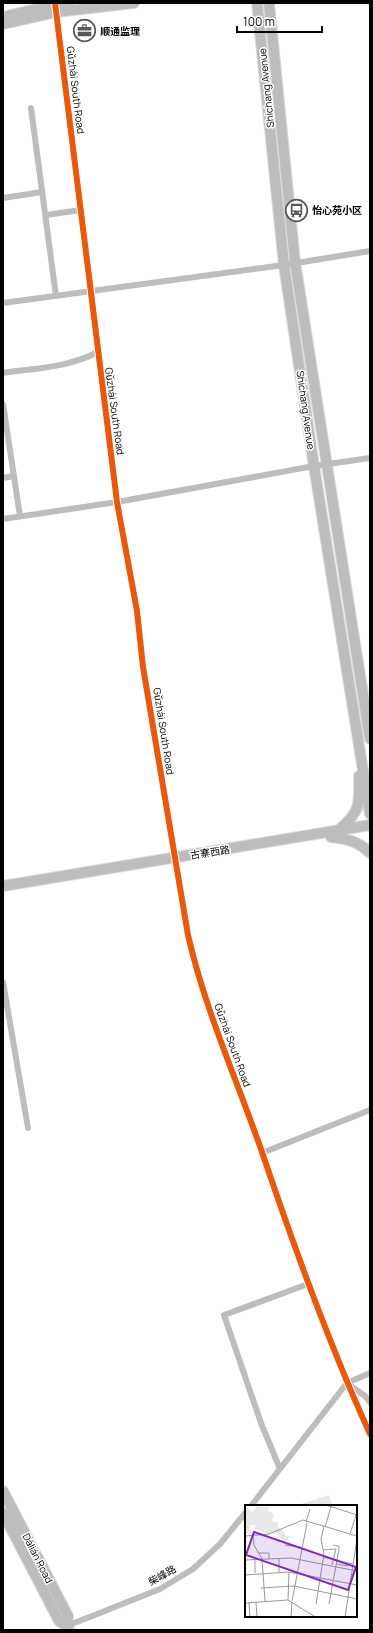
<svg xmlns="http://www.w3.org/2000/svg" width="373" height="1633" font-family="Manrope,'Noto Sans SC',sans-serif">
<style>
.green{fill:#e8e8e8}
.lines{fill:none;stroke-linecap:round;stroke-linejoin:round}
.primary-casing{stroke:#dbdbdb;stroke-width:12}
.minor{stroke:#bdbdbd;stroke-width:6}
.primary{stroke:#bdbdbd;stroke-width:10}
.cycleway-casing{stroke:#fff;stroke-width:8}
.cycleway{stroke:#e8590c;stroke-width:6}
.labels{text-anchor:middle;stroke-width:3;stroke-linejoin:round;paint-order:stroke}
.poi-label{font-size:10px;font-weight:bold;fill:#000;stroke:#fff;text-anchor:start}
.street-label{font-size:10px;fill:#000;stroke:#fff}
.inset-road{fill:none;stroke:#999;stroke-width:1}
.view{fill:#7b2cbf;fill-opacity:0.15;stroke:#7b2cbf;stroke-width:2}
.inset-edge{fill:none;stroke:#000;stroke-width:2}
</style>
<rect width="100%" height="100%" fill="#fff"/>
<!-- green -->
<path class="green" d="M329,1495L333,1506H295Z"/>
<g class="lines">
<defs>
<path id="primary" d="M257,3L284,265L314,466L370,814
M269,3L295,262L370,739
M3,17L48,6L70,3
M3,24L56,12L134,3
M340,829C362,810 359,803 359,776
M331,837C347,839 358,841 370,853
M3,886L370,825
M3,1491L68,1616L67,1626L69,1630
M3,1513L59,1621L67,1626"/>
</defs>
<!-- primary casing -->
<use href="#primary" class="primary-casing"/>
<!-- minor -->
<path class="minor" d="M56,10L117,502L137,611L143,667L188,935C205,1010 237,1080 262,1152C294,1247 328,1342 370,1434
M31,108L56,296
M3,198L42,192
M46,215L81,210
M3,303L284,265L370,251
M3,373C36,368 67,368 98,352
M3,404L20,516
M3,478L14,476
M3,519L117,502L314,466L370,458
M3,982L28,1128
M262,1153L370,1110
M348,1384L365,1396L370,1402
M280,1469L261,1423L224,1315L308,1284
M251,1506L347,1383L370,1373
M67,1626L160,1589L193,1569L220,1544L246,1512"/>
<!-- primary -->
<use href="#primary" class="primary"/>
<defs>
<path id="cycleway" d="M55,3L117,502L137,611L143,667L188,935C205,1010 237,1080 262,1152C294,1247 328,1342 370,1434"/>
</defs>
<!-- cycleway casing -->
<use href="#cycleway" class="cycleway-casing"/>
<!-- cycleway -->
<use href="#cycleway" class="cycleway"/>
</g>
<!-- icons -->
<defs>
<symbol id="office-ring" viewBox="-11 -11 22 22"><circle r="9.5" fill="#fff" stroke="#595959" stroke-width="1.5"/><path d="M-6-3h4V-5.5h4V-3h4V5H-6ZM-1-4.5V-3h2v-1.5ZM-6 0V1H6V0Z" fill="#595959"/></symbol>
<symbol id="bus-ring" viewBox="-11 -11 22 22"><circle r="9.5" fill="#fff" stroke="#595959" stroke-width="1.5"/><path d="M-5-6H5V4H4V6H2V4H-2V6H-4V4H-5ZM-3.5-4V0h7V-4ZM-3.5 1.2v1.5H-2V1.2ZM2 1.2v1.5H3.5V1.2Z" fill="#595959"/></symbol>
</defs>
<g fill-rule="evenodd">
<use href="#office-ring" x="72" y="18" width="25" height="25"/>
<use href="#bus-ring" x="284" y="198" width="25" height="25"/>
</g>
<g class="labels">
<!-- poi labels -->
<g class="poi-label">
<text x="100" y="35">顺通监理</text>
<text x="312" y="214">怡心苑小区</text>
</g>
<!-- street labels -->
<g class="street-label">
<text transform="translate(266 88) rotate(-96)" y="4">Shichang Avenue</text>
<text transform="translate(76 90) rotate(83)" y="4">Gǔzhài South Road</text>
<text transform="translate(306 410) rotate(82)" y="4">Shichang Avenue</text>
<text transform="translate(115 411) rotate(82)" y="4">Gǔzhài South Road</text>
<text transform="translate(164 731) rotate(81)" y="4">Gǔzhài South Road</text>
<text transform="translate(210 852) rotate(-9)" y="4">古寨西路</text>
<text transform="translate(233 1045) rotate(70)" y="4">Gǔzhài South Road</text>
<text transform="translate(38 1558) rotate(63)" y="4">Dàlián Road</text>
<text transform="translate(162 1575) rotate(-29)" y="4">柴峰路</text>
</g>
</g>
<!-- overview -->
<g transform="translate(245 1505)">
<rect width="112" height="112" fill="#fff"/>
<path d="M0,1L8,7L12,1L24,3L23,6L29,9L27,16L33,18V22L40,28V31H44L43,35L37,36L31,27L23,29L10,24V20H5V25L8,26L5,29L0,28Z" fill="#e8e8e8"/>
<path class="inset-road" d="M81,0L112,10M61,17L65,4M80,22L86,2M105,29L111,10M0,31L24,29L58,15L112,31M8,31L9,40L17,54L20,96M40,40L56,42M78,45L91,44M14,48H24V54M78,52L108,59M34,53V67M0,55L46,53L112,66M10,55V68M91,59L103,61M87,60L91,44M0,70L44,67L112,80M16,83L49,81L112,94M43,95L44,67M47,96L62,18M11,97L12,112M0,98L43,95L69,111M4,98L5,112M71,99L79,49L76,34L79,21M84,99L94,44V41L88,40M46,112L47,97M100,112L112,34"/>
<path class="view" d="M9,27L111,62L103,85L1,50Z"/>
<rect width="112" height="112" class="inset-edge"/>
</g>
<!-- border -->
<rect width="373" height="1633" fill="none" stroke="#000000" stroke-width="8"/>
<!-- scale -->
<path d="M237 26v6h85v-6" fill="none" stroke="#000000" stroke-width="2"/>
<text x="243" y="26" font-size="12" fill="#000000" stroke="#ffffff" stroke-width="3" paint-order="stroke">100 m</text>
</svg>
